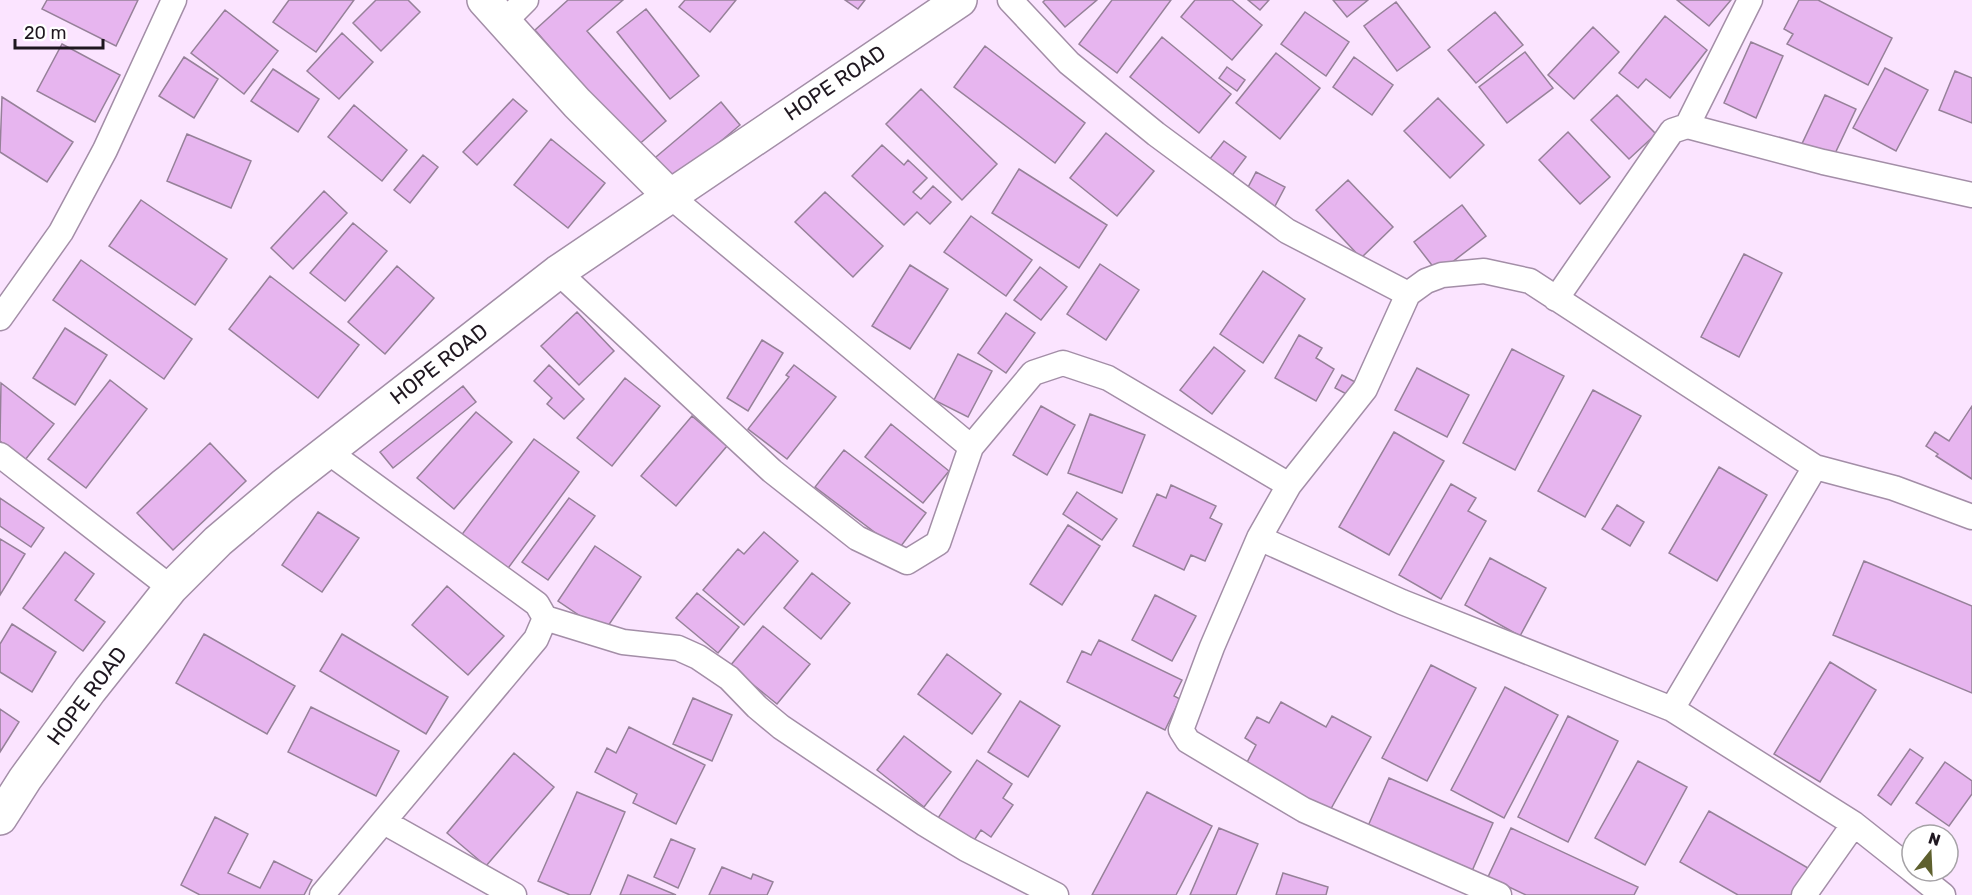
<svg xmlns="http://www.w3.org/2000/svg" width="1972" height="895" font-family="Rubik,sans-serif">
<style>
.building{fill:#e7b5ef;stroke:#968199;stroke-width:1.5}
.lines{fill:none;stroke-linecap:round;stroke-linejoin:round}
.street-casing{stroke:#a38ea7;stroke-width:27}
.secondary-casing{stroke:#a38ea7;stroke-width:36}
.street{stroke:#fff;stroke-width:24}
.secondary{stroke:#fff;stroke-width:33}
.labels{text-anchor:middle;stroke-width:6;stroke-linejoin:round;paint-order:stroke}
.street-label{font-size:21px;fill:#1f1720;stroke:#fff}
</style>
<rect width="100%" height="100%" fill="#fbe4ff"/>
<!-- building -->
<path class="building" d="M47,0H138L116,46L42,9Z
M289,0H354L316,52L273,22Z
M376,0H408L420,12L381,51L353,23Z
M568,0H623L587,31L666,121L636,147L535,30Z
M685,0H736L710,32L679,7Z
M845,0H865L858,9Z
M1045,0H1097L1065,27L1043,2Z
M1112,0H1171L1117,73L1079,44Z
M1195,0H1232L1262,25L1232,60L1181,17Z
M1248,0H1269L1260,10Z
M1333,0H1368L1347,17Z
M1677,0H1731L1709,26Z
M1799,0H1818L1892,38L1868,85L1787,44L1793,34L1784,29Z
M1396,2L1430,47L1397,71L1364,26Z
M646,9L699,76L670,99L617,32Z
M225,10L278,51L244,94L191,53Z
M1305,12L1349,42L1326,76L1281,44Z
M1495,12L1523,45L1476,83L1448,50Z
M1665,16L1707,50L1670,98L1646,79L1638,88L1619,73Z
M1593,27L1619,52L1574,99L1548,75Z
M342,33L373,62L339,99L307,71Z
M1162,37L1231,94L1199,133L1130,77Z
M1751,42L1783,56L1756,118L1724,103Z
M62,44L120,75L95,122L37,91Z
M985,46L1085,123L1055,163L954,87Z
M1525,52L1553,88L1507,123L1479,87Z
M1276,53L1320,88L1280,139L1236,103Z
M184,57L218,79L194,118L159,96Z
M1354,57L1393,85L1372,115L1333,87Z
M1227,67L1245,80L1237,91L1219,78Z
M1885,68L1928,90L1896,151L1853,128Z
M273,69L319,99L298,132L251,101Z
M1955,71L1972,78V123L1939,110Z
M921,89L997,164L962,200L886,124Z
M1617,95L1656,134L1629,159L1591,120Z
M1825,95L1856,109L1831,162L1800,148Z
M2,97L73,142L47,182L0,152Z
M1438,98L1484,145L1450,178L1404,131Z
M513,99L527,111L477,165L463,152Z
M721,102L740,125L670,184L650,162Z
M354,105L407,150L382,181L328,137Z
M1568,132L1610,177L1580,204L1539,160Z
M1106,133L1154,171L1117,216L1070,178Z
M187,134L251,161L231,208L167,181Z
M551,139L605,183L568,228L514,185Z
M1224,141L1246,157L1231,177L1209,160Z
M882,145L904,165L908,160L927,178L913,192L921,199L933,186L951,202L930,224L917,212L904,225L852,176Z
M423,155L438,167L410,203L394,190Z
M1019,169L1107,225L1079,268L992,213Z
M1256,172L1285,187L1274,208L1245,193Z
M1348,180L1393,227L1361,258L1316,210Z
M324,191L347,213L293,269L271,248Z
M825,192L883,246L853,277L795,222Z
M141,200L227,259L195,305L109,246Z
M1462,205L1486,236L1438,273L1414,242Z
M971,216L1032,260L1006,296L944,252Z
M353,223L387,251L345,301L310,273Z
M1744,254L1782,273L1739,357L1701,337Z
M81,260L192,339L164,379L53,300Z
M1100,264L1139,290L1106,340L1067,314Z
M910,265L948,289L910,349L872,326Z
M397,266L434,298L385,354L348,322Z
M1040,267L1067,287L1041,320L1014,300Z
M1263,271L1305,299L1263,363L1220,334Z
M270,276L359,345L318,398L229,329Z
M577,312L614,351L579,385L541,346Z
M1006,313L1035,333L1006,373L978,353Z
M65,328L107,355L75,405L33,378Z
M1299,335L1322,348L1316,358L1334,369L1316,401L1275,378Z
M762,340L783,353L748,411L727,398Z
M1214,347L1245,371L1212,414L1180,390Z
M1512,349L1564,376L1515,470L1463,443Z
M958,354L992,371L968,417L934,400Z
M549,365L584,399L564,419L547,404L552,398L534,381Z
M794,365L836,397L787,459L748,429L789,377L786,375Z
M1417,368L1469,395L1447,437L1395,410Z
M1342,375L1359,384L1352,397L1335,388Z
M625,378L660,406L612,466L577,438Z
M110,380L147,409L86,488L48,459Z
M1,383L54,424L25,460L0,441Z
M463,386L476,402L393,468L380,452Z
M1593,390L1641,416L1585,517L1538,491Z
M1041,406L1075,425L1047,475L1013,455Z
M1972,406V479L1936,456L1938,454L1926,446L1935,432L1949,441Z
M476,412L512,442L454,509L417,478Z
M1090,414L1145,435L1122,493L1068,473Z
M692,416L727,446L676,506L641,476Z
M891,424L949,471L923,503L865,457Z
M1394,432L1444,461L1389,555L1339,527Z
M534,439L579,472L506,571L460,537Z
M210,443L246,481L173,550L137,513Z
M844,450L926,513L898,550L815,487Z
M1719,467L1767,495L1717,581L1669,553Z
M1451,484L1476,498L1468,511L1486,521L1441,599L1399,575Z
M1171,485L1216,506L1210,518L1222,524L1205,561L1191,555L1184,570L1133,546L1157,494L1166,498Z
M1077,492L1117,519L1102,540L1063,514Z
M0,498L44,528L31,547L0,526Z
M569,498L595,516L548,580L522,562Z
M1617,505L1644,522L1630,546L1602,529Z
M318,512L359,538L322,592L282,565Z
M1068,525L1100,546L1062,605L1030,584Z
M764,532L798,561L744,625L703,590L738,549L744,554Z
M0,539L25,554L0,595Z
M595,546L641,577L604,632L558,601Z
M65,552L94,574L75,600L105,622L83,651L23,608Z
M1490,558L1546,588L1520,636L1465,605Z
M1864,561L1972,606V693L1833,635Z
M812,573L850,603L821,639L784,608Z
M447,586L504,636L468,675L412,625Z
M697,593L739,627L718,653L676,618Z
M1155,595L1196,616L1172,661L1132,640Z
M12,624L56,652L32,692L0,672V644Z
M763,626L810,664L777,704L730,666Z
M204,634L295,686L267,734L176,683Z
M342,634L448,697L426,734L320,671Z
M1099,640L1182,680L1174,696L1180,699L1165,730L1067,682L1082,651L1091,655Z
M947,654L1001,694L972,734L918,694Z
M1830,662L1876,690L1820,782L1774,754Z
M1431,665L1476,688L1427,781L1382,758Z
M1505,687L1558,715L1504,818L1451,790Z
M693,698L732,715L712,761L673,744Z
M1020,701L1060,726L1028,777L988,752Z
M1281,702L1326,727L1332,716L1371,737L1328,814L1244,768L1256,745L1245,738L1257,717L1269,723Z
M311,707L399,751L376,796L288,752Z
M0,709L19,722L0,752Z
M1568,716L1618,741L1568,842L1518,817Z
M629,727L705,765L676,824L633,803L637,794L595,772L607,748L616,753Z
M904,736L951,772L924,807L877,770Z
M1910,749L1923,758L1891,805L1878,795Z
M514,753L554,787L486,866L447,833Z
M977,760L1012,784L1003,798L1013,805L991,837L981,830L973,842L938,818Z
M1638,761L1687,787L1645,865L1595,838Z
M1945,762L1972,781V794L1949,826L1916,803Z
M1389,778L1493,823L1472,871L1368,826Z
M577,792L625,812L590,895H570L538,881Z
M1147,792L1212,826L1176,895H1092Z
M1709,811L1808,868L1792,895H1738L1680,862Z
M215,817L248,834L228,873L260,888L274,861L312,880L304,895H200L181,885Z
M1219,828L1258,844L1236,895H1190Z
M1511,828L1638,887L1634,895H1526L1488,877Z
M671,839L695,849L678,888L654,877Z
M722,867L751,879L753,874L773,882L767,895H709Z
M1283,873L1328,887L1326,895H1276Z
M628,875L676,895H620Z"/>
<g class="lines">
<defs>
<path id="street" d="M1010,0L1069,63L1156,134L1287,231L1408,294
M505,21L526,0
M1687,126L1750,0
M670,196L971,447
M558,272L772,471L857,538L907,562L938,543L971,447L1033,373L1063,363L1108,378L1289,485
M1556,299L1672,131L1687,126L1823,162L1972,195
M0,318L61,232L105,150L174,0
M0,455L171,588
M1259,538L1402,602L1672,709L1854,824L1912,870
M545,618L623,642L678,648L698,657L729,678L757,707L781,727L925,824L966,849L1056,895
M1672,709L1815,467
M384,822L514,895
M1913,871L1943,895
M322,895L536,639L545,618L537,604L327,451
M1499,895L1304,810L1188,741L1181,730L1212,647L1259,538L1289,485L1365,389L1408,294L1426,281L1442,275L1484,271L1530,281L1815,467L1894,488L1972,517
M1804,895L1854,824"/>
<path id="secondary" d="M484,0L577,103L670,196
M0,818L25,779L90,690L171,588L218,541L283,486L558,272L960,0"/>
</defs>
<!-- street casing -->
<use href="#street" class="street-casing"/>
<!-- secondary casing -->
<use href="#secondary" class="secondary-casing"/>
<!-- street -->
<use href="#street" class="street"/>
<!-- secondary -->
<use href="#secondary" class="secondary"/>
</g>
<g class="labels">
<!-- street labels -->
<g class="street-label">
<text transform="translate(835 83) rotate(-34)" y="7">HOPE ROAD</text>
<text transform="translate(439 364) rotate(-38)" y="7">HOPE ROAD</text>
<text transform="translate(87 696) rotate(-53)" y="7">HOPE ROAD</text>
</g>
</g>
<!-- north arrow -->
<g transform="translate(1930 853) rotate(18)"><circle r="28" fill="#ffffff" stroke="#a5a2a6" stroke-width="1.5"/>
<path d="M0-4.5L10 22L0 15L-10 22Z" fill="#5e602e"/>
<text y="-9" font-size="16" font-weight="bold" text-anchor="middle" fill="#1f1720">N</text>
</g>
<!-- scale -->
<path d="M15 39v9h88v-9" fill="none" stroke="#1f1720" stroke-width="3"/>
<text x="24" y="39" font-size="18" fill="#1f1720" stroke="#ffffff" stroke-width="4.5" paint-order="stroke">20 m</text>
</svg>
